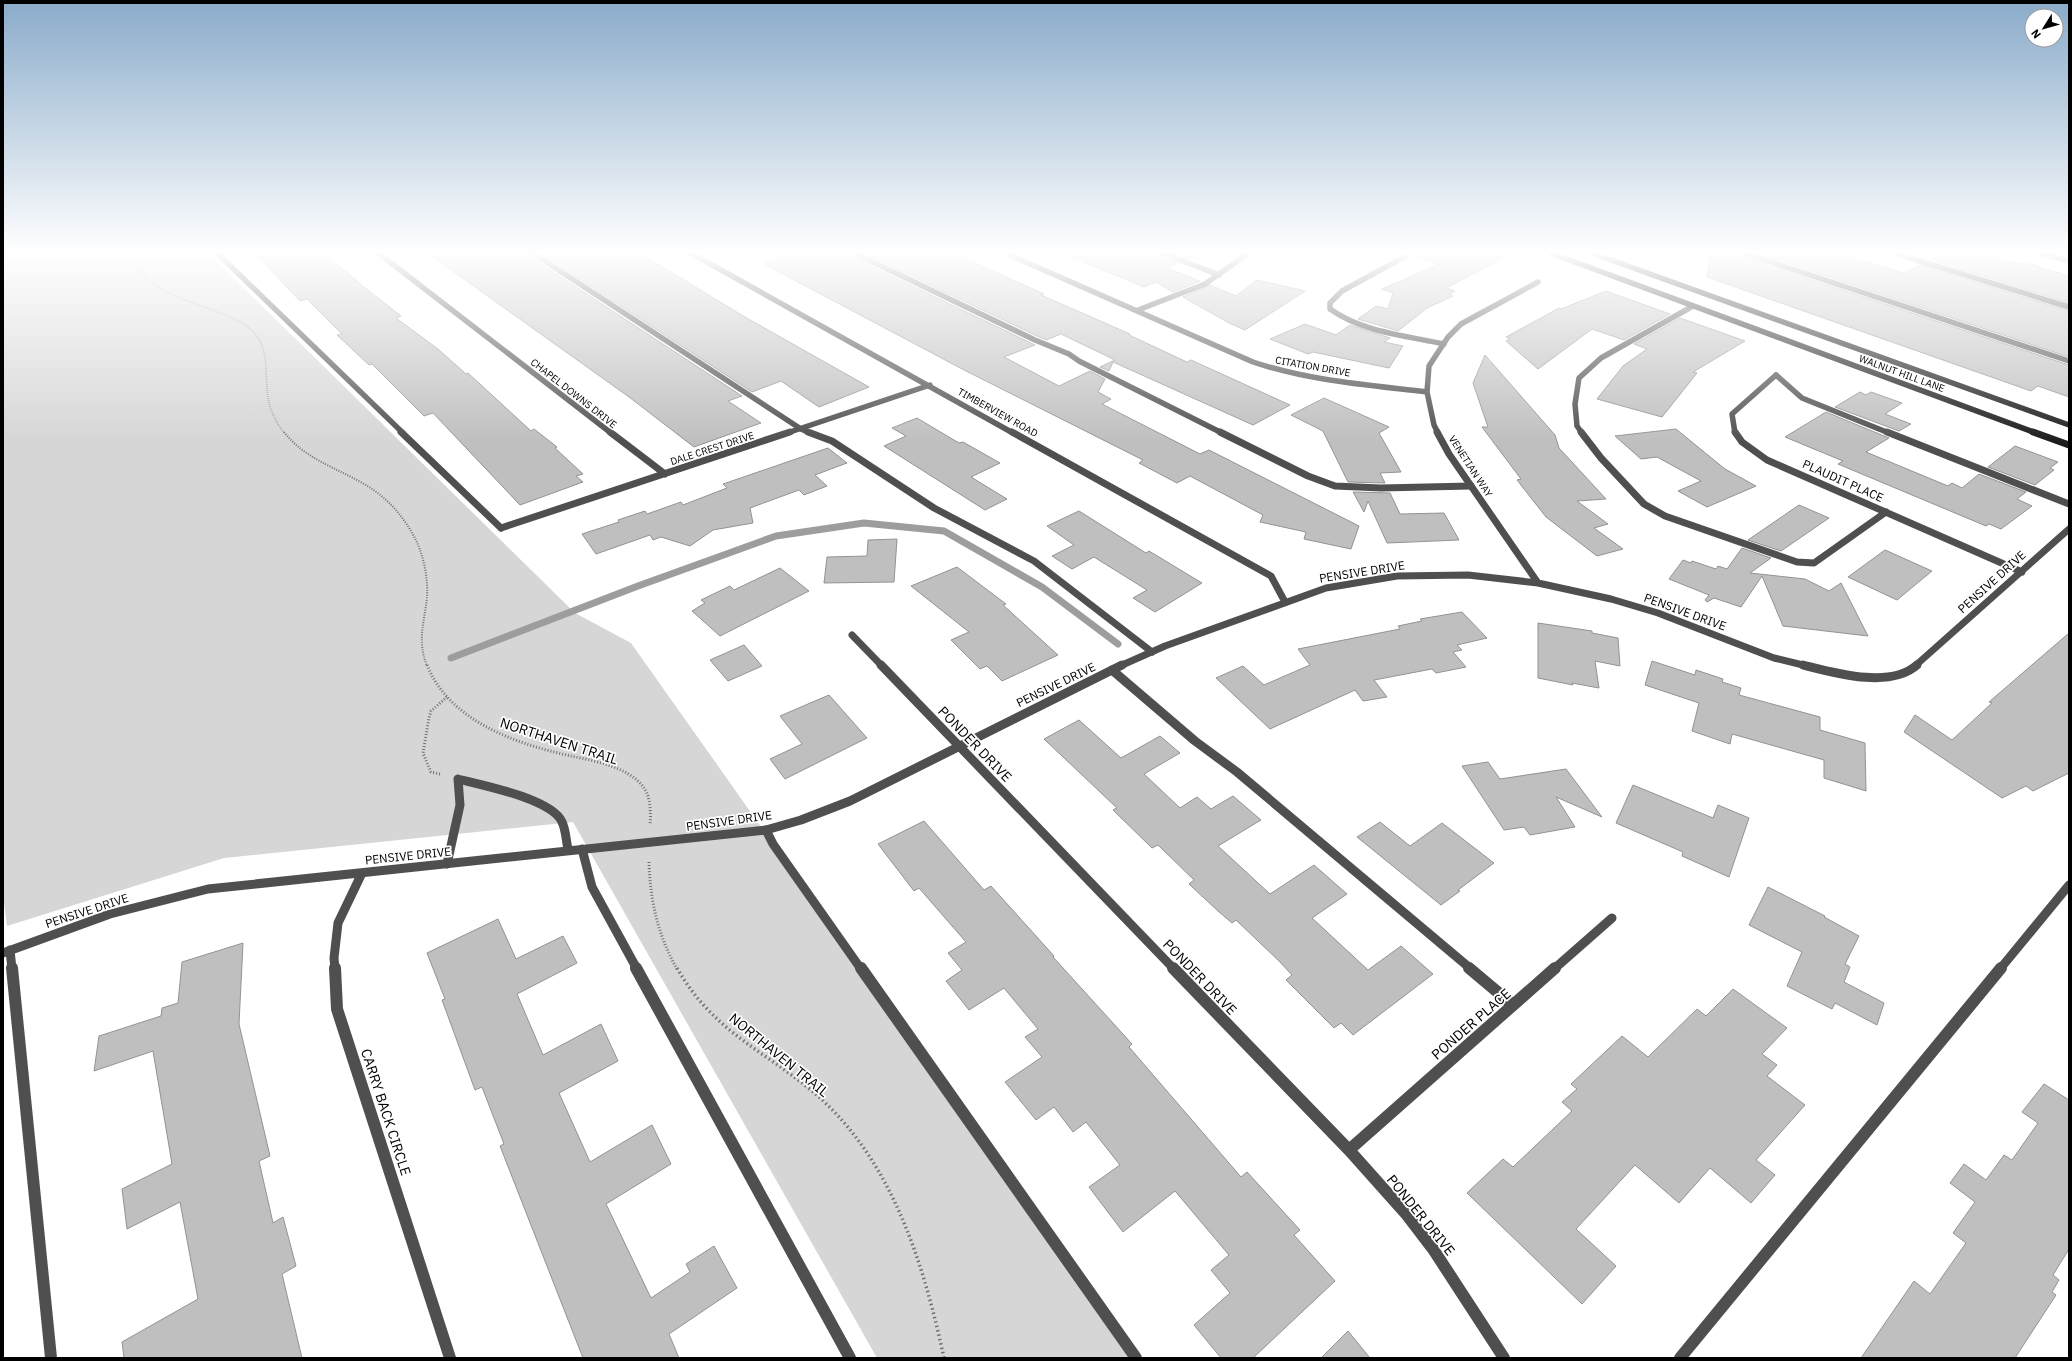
<svg xmlns="http://www.w3.org/2000/svg" width="2072" height="1361" font-family="'IBM Plex Sans',sans-serif">
<style>
.green{fill:#d6d6d6}
.lines{fill:none;stroke-linecap:round;stroke-linejoin:round}
.stream{stroke:#9d9d9d;stroke-width:7}
.building{fill:#bfbfbf;stroke:#939393}
.path-far3{stroke:#717171;stroke-width:1.5;stroke-dasharray:0.5 1.5;stroke-linecap:butt}
.path-far2{stroke:#717171;stroke-width:2;stroke-dasharray:1 1.5;stroke-linecap:butt}
.path-far1{stroke:#717171;stroke-width:3;stroke-dasharray:1 2;stroke-linecap:butt}
.path{stroke:#717171;stroke-width:3.5;stroke-dasharray:1.5 3;stroke-linecap:butt}
.lane-far3{stroke:#4f4f4f;stroke-width:5.5}
.lane-far2{stroke:#4f4f4f;stroke-width:7}
.lane-far1{stroke:#4f4f4f;stroke-width:9}
.lane{stroke:#4f4f4f;stroke-width:12}
.street-far3{stroke:#4f4f4f;stroke-width:5.5}
.street-far2{stroke:#4f4f4f;stroke-width:7}
.street-far1{stroke:#4f4f4f;stroke-width:9}
.street{stroke:#4f4f4f;stroke-width:12}
.secondary-far1{stroke:#1c1c1c;stroke-width:5.5}
.secondary{stroke:#1c1c1c;stroke-width:7}
.labels{text-anchor:middle;stroke-width:3.5;stroke-linejoin:round;paint-order:stroke}
.far-street-label{font-size:10px;fill:#000;stroke:#fff}
.street-label{font-size:12px;fill:#000;stroke:#fff}
.near-street-label{font-size:14px;fill:#000;stroke:#fff}
</style>
<rect width="100%" height="100%" fill="#fff"/>
<!-- green -->
<path class="green" d="M3,252H207L575,613L631,643L1137,1358H877L573,822L224,858L7,926L3,895Z"/>
<g class="lines">
<!-- stream -->
<path class="stream" d="M451,658L638,586L776,536L864,523L944,531L1042,587L1118,644"/>
</g>
<!-- building -->
<path class="building" d="M254,252H322L361,284H360L401,316L396,318L438,349L466,374L468,373L531,431L534,429L557,447L555,448L583,474L576,476L583,482L520,505L433,413L424,416L372,364L369,365L337,335L342,334L307,299L300,301Z
M426,252H527L529,256L742,396L728,401L761,423L694,447L629,397Z
M538,252H638L745,317L869,387L819,407L781,381L752,392Z
M801,252H848L850,256L1035,345L1004,357L1059,386L1090,371L1105,379L1098,392L1111,399L1102,404L1200,454L1209,450L1359,526L1351,549L1304,539L1306,532L1260,522L1263,515L1190,476L1177,483L1139,463L1143,460L964,370L764,264Z
M861,252H951L1044,294L1041,295L1130,334L1129,335L1187,362L1191,360L1290,405L1253,425L1113,362L1109,371L1100,367L1115,360L1061,334L1046,340L1037,336Z
M1059,252H1156L1158,256L1177,263L1167,268L1200,281L1173,292L1156,282L1144,287Z
M1171,252H1204L1189,259Z
M1417,252H1515L1446,288L1455,291L1449,294L1453,296L1427,308L1398,331L1358,319L1376,306L1388,309L1393,293L1382,289L1439,264L1416,256Z
M1711,252H1737L1740,256L2069,365V397L2038,386L2031,391L1707,277Z
M1754,252H1835L1904,273L1920,265L2069,311V357Z
M1946,252H1975L2020,264L2024,262L2069,276V303L1931,260Z
M1257,280L1305,291L1245,330L1229,323L1183,297L1210,285L1236,296Z
M1606,291L1670,314L1624,340L1592,329L1538,369L1506,341L1510,338L1506,337L1559,308L1561,309Z
M1680,318L1745,341L1693,372L1697,373L1662,417L1597,399L1623,366L1647,349L1634,344Z
M1305,324L1336,335L1350,325L1390,338L1384,342L1403,346L1389,368L1313,352L1308,354L1270,339Z
M1485,355L1555,435L1559,448L1606,499L1577,501L1608,524L1594,528L1623,549L1597,556L1546,517L1517,480L1521,479L1482,427H1488L1473,383Z
M1860,392L1866,395L1871,392L1902,403L1885,414L1911,424L1899,431L1835,407Z
M1324,398L1389,427L1379,433L1401,472L1380,473L1385,483L1348,482L1323,431L1291,415Z
M1826,412L1889,438L1866,452L1948,486L1952,483L1962,488L1979,474L2026,492L2017,499L2032,506L2001,529L1989,524L1986,526L1838,464L1843,461L1785,437Z
M917,418L959,443L963,442L1000,463L971,477L1007,499L985,510L884,446L906,436L892,428Z
M1676,429L1725,469L1756,486L1707,507L1678,491L1701,481L1657,457L1641,459L1615,436Z
M2015,446L2058,462L2050,468L2054,470L2035,485L1988,467Z
M828,448L847,463L815,475L827,486L804,495L799,490L750,508L753,523L713,530L690,546L661,537L653,540L650,535L596,554L582,534L619,522L618,520L645,511L647,514L681,502L683,505L727,488L723,484Z
M1353,492L1390,493L1400,514L1444,513L1459,540L1387,543L1368,501L1364,512Z
M1799,505L1829,518L1781,551L1748,540Z
M1079,511L1146,553L1149,551L1202,583L1155,612L1133,598L1147,590L1094,557L1072,569L1052,556L1074,545L1047,526Z
M897,539L894,582L824,583L827,557L867,556L868,540Z
M1742,548L1771,558L1750,573L1805,579L1829,591L1841,583L1868,636L1783,626L1762,576L1741,607L1714,598L1707,602L1705,600L1709,595L1669,579L1683,560L1691,563L1692,561L1716,569L1718,566L1727,569Z
M1885,550L1932,571L1897,600L1848,577Z
M957,567L1006,604L1003,605L1058,655L1002,681L987,666L980,669L951,640L969,632L911,586Z
M780,568L809,591L720,636L692,611L705,603L701,600L730,586L734,590Z
M1462,612L1487,638L1457,645L1462,650L1453,652L1466,667L1436,673L1432,669L1374,680L1387,697L1363,701L1355,690L1270,729L1216,678L1243,666L1264,685L1310,665L1298,649L1400,629L1398,626L1422,621L1420,619Z
M1538,623L1592,631V633L1618,638L1620,666L1595,661L1599,688L1572,683L1573,685L1538,678Z
M2069,633V773L2033,791L2026,786L2002,798L1904,732L1915,715L1952,740L1992,703L1989,702Z
M744,645L762,666L728,681L710,660Z
M1652,661L1695,675L1696,670L1723,679L1722,682L1741,688L1739,695L1820,717V730L1865,743L1866,791L1824,778V760L1732,734L1730,744L1692,731L1699,703L1645,685Z
M829,695L867,738L785,779L770,759L802,744L780,716Z
M1079,720L1121,758L1160,736L1180,753L1144,774L1180,808L1197,797L1211,809L1233,796L1261,820L1218,846L1270,894L1314,865L1347,894L1312,918L1368,970L1401,946L1433,974L1353,1035L1341,1023L1334,1028L1286,980L1292,975L1280,962L1236,920L1232,923L1218,911L1189,884L1194,880L1158,845L1152,848L1113,810L1117,808L1044,739Z
M1488,762L1500,779L1566,769L1602,817L1556,797L1575,827L1530,835L1524,827L1504,830L1462,766Z
M1633,785L1713,818L1718,805L1749,818L1729,877L1682,856L1683,852L1616,823Z
M924,821L984,890L991,886L1054,956L1053,957L1132,1044L1129,1047L1241,1177L1247,1172L1300,1230L1294,1235L1335,1281L1253,1358H1221L1194,1325L1230,1293L1211,1270L1229,1255L1175,1191L1123,1232L1089,1187L1120,1165L1086,1122L1073,1132L1054,1107L1036,1120L1005,1082L1042,1057L1025,1037L1038,1029L1004,988L969,1010L946,981L962,970L948,953L966,942L919,888L914,891L878,844Z
M1380,822L1410,846L1442,823L1494,863L1458,890L1460,891L1441,905L1357,837Z
M1768,887L1825,916L1824,917L1859,936L1845,964L1850,967L1844,982L1884,1003L1877,1025L1835,1003L1832,1009L1787,986L1802,952L1749,925Z
M498,919L516,959L563,936L577,963L517,994L543,1055L601,1024L618,1061L559,1093L590,1162L652,1125L671,1164L606,1204L651,1298L690,1272L686,1264L714,1246L737,1288L669,1334L679,1358H583L500,1146L504,1144L482,1087L475,1090L442,1000L445,999L427,953Z
M243,943L239,1024L270,1156L259,1161L273,1223L283,1217L296,1266L282,1274L302,1358H124L122,1342L198,1299L180,1202L127,1229L122,1189L172,1164L153,1051L94,1071L99,1036L161,1016L162,1008L178,1003L182,962Z
M1733,989L1787,1028L1762,1054L1777,1065L1767,1076L1805,1105L1756,1160L1775,1175L1751,1203L1710,1168L1679,1203L1635,1165L1576,1229L1616,1266L1582,1304L1467,1193L1503,1159L1513,1167L1572,1111L1562,1102L1577,1089L1571,1084L1622,1036L1648,1057L1697,1009L1706,1016Z
M2044,1084L2069,1100V1249L2053,1275L2059,1280L2052,1292L2056,1295L2015,1358H1861L1914,1281L1930,1294L1966,1243L1953,1233L1975,1202L1950,1183L1964,1164L1986,1180L2004,1155L2012,1160L2038,1123L2022,1112Z
M1348,1331L1370,1358H1321Z"/>
<g class="lines">
<!-- path-far3 -->
<path class="path-far3" d="M137,252C138,257 138,263 140,267C154,300 220,306 248,327C271,345 264,372 268,397C270,411 276,422 284,433"/>
<!-- path-far2 -->
<path class="path-far2" d="M284,432C305,459 335,467 364,484C389,498 408,521 419,547C425,563 428,581 427,598C424,624 417,640 427,666"/>
<!-- path-far1 -->
<path class="path-far1" d="M427,665C450,722 517,744 571,756C595,761 624,766 641,784C651,795 651,811 650,825
M440,774L431,772L423,753L429,718L431,711L447,697
M649,862C650,900 658,936 677,969"/>
<!-- path -->
<path class="path" d="M677,968C713,1031 760,1048 812,1091C891,1157 923,1261 944,1358"/>
<!-- lane-far3 -->
<path class="lane-far3" d="M216,252L403,433
M531,252L801,429L810,433
M852,252L1035,340L1069,354L1079,361L1222,433
M1160,252L1219,275
M1413,252L1342,291L1330,303V309C1362,332 1407,336 1444,344
M1741,252L2069,361
M2037,252L2069,261
M1776,375L1802,398L1889,433
M1582,433L1577,426L1575,404L1579,378L1601,358L1693,306"/>
<!-- lane-far2 -->
<path class="lane-far2" d="M401,432L501,528
M808,432L832,441L934,508L1034,561L1152,652
M1220,432L1308,476L1335,486L1381,488L1471,486
M1581,432L1601,458L1644,504L1665,516L1797,562L1814,563L1886,512
M1887,432L2069,504"/>
<!-- lane-far1 -->
<path class="lane-far1" d="M1112,670L1195,741L1237,772L1471,969
M766,830L773,844L861,969
M582,849L592,887L637,969
M447,864L460,805L458,779C482,785 552,799 562,822C566,830 566,841 568,849
M10,950L12,969
M2000,969L2069,885"/>
<!-- lane -->
<path class="lane" d="M12,968L51,1358
M636,968L850,1358
M861,968L1136,1358
M1469,968L1513,1005
M1680,1358L2001,968"/>
<!-- street-far3 -->
<path class="street-far3" d="M377,252L611,433
M689,252L1013,433
M1003,252L1253,362C1310,381 1368,385 1427,392
M1891,252L2069,307
M1138,310L1205,284L1250,252
M787,433L930,385
M1438,433L1434,425L1427,392L1429,366L1448,337L1461,324L1538,282
M1735,433L1732,414L1776,375"/>
<!-- street-far2 -->
<path class="street-far2" d="M610,432L665,474
M1012,432L1271,576L1285,602
M1437,432L1449,454L1538,583
M1735,432L1742,442L1767,460L2022,572
M501,528L790,432
M852,635L882,666
M1120,666L1165,646L1326,588L1397,576L1468,575L1538,583L1611,599L1658,613L1774,658L1807,666
M1915,666L2069,529"/>
<!-- street-far1 -->
<path class="street-far1" d="M881,665L1174,969
M1803,665C1835,673 1890,689 1917,665
M3,953L110,914L208,889L766,830L801,820L850,801L1122,665
M335,969L334,958L338,923L362,873
M1554,969L1612,918"/>
<!-- street -->
<path class="street" d="M335,968L337,1009L450,1358
M1173,968L1349,1150L1407,1215L1433,1249L1504,1358
M1349,1150L1555,968"/>
<!-- secondary-far1 -->
<path class="secondary-far1" d="M1548,252L2036,433
M1589,252L2069,425"/>
<!-- secondary -->
<path class="secondary" d="M2033,432L2069,445"/>
</g>
<!-- sky -->
<linearGradient id="sky" x2="0" y2="1"><stop stop-color="#8aabca"/><stop offset="0.57" stop-color="#fff"/><stop offset="1" stop-color="#fff" stop-opacity="0"/></linearGradient>
<rect width="2072" height="442" fill="url(#sky)"/>
<g class="labels">
<!-- far-street labels -->
<g class="far-street-label">
<text transform="translate(1313 366) rotate(10)" y="4">CITATION DRIVE</text>
<text transform="translate(1902 373) rotate(20)" y="4">WALNUT HILL LANE</text>
<text transform="translate(574 393) rotate(38)" y="4">CHAPEL DOWNS DRIVE</text>
<text transform="translate(998 412) rotate(29)" y="4">TIMBERVIEW ROAD</text>
<text transform="translate(712 448) rotate(-18)" y="4">DALE CREST DRIVE</text>
<text transform="translate(1471 466) rotate(57)" y="4">VENETIAN WAY</text>
</g>
<!-- street labels -->
<g class="street-label">
<text transform="translate(1843 481) rotate(24)" y="4">PLAUDIT PLACE</text>
<text transform="translate(1362 572) rotate(-9)" y="4">PENSIVE DRIVE</text>
<text transform="translate(1992 582) rotate(-42)" y="4">PENSIVE DRIVE</text>
<text transform="translate(1685 612) rotate(20)" y="4">PENSIVE DRIVE</text>
<text transform="translate(1056 685) rotate(-26)" y="4">PENSIVE DRIVE</text>
<text transform="translate(729 821) rotate(-8)" y="4">PENSIVE DRIVE</text>
<text transform="translate(408 856) rotate(-6)" y="4">PENSIVE DRIVE</text>
<text transform="translate(87 911) rotate(-18)" y="4">PENSIVE DRIVE</text>
</g>
<!-- near-street labels -->
<g class="near-street-label">
<text transform="translate(559 741) rotate(18)" y="5">NORTHAVEN TRAIL</text>
<text transform="translate(975 744) rotate(46)" y="5">PONDER DRIVE</text>
<text transform="translate(1200 977) rotate(46)" y="5">PONDER DRIVE</text>
<text transform="translate(1471 1024) rotate(-41)" y="5">PONDER PLACE</text>
<text transform="translate(779 1055) rotate(39)" y="5">NORTHAVEN TRAIL</text>
<text transform="translate(386 1112) rotate(72)" y="5">CARRY BACK CIRCLE</text>
<text transform="translate(1421 1215) rotate(51)" y="5">PONDER DRIVE</text>
</g>
</g>
<!-- border -->
<rect width="2072" height="1361" fill="none" stroke="#000000" stroke-width="8"/>
<!-- north arrow -->
<g transform="translate(2044 28) rotate(233)"><circle r="19" fill="#ffffff" stroke="#999999"/>
<path d="M0-3L7 15L0 10L-7 15Z" fill="#000000"/>
<text y="-6" font-size="11" font-weight="bold" text-anchor="middle" fill="#000000">N</text>
</g>
</svg>
